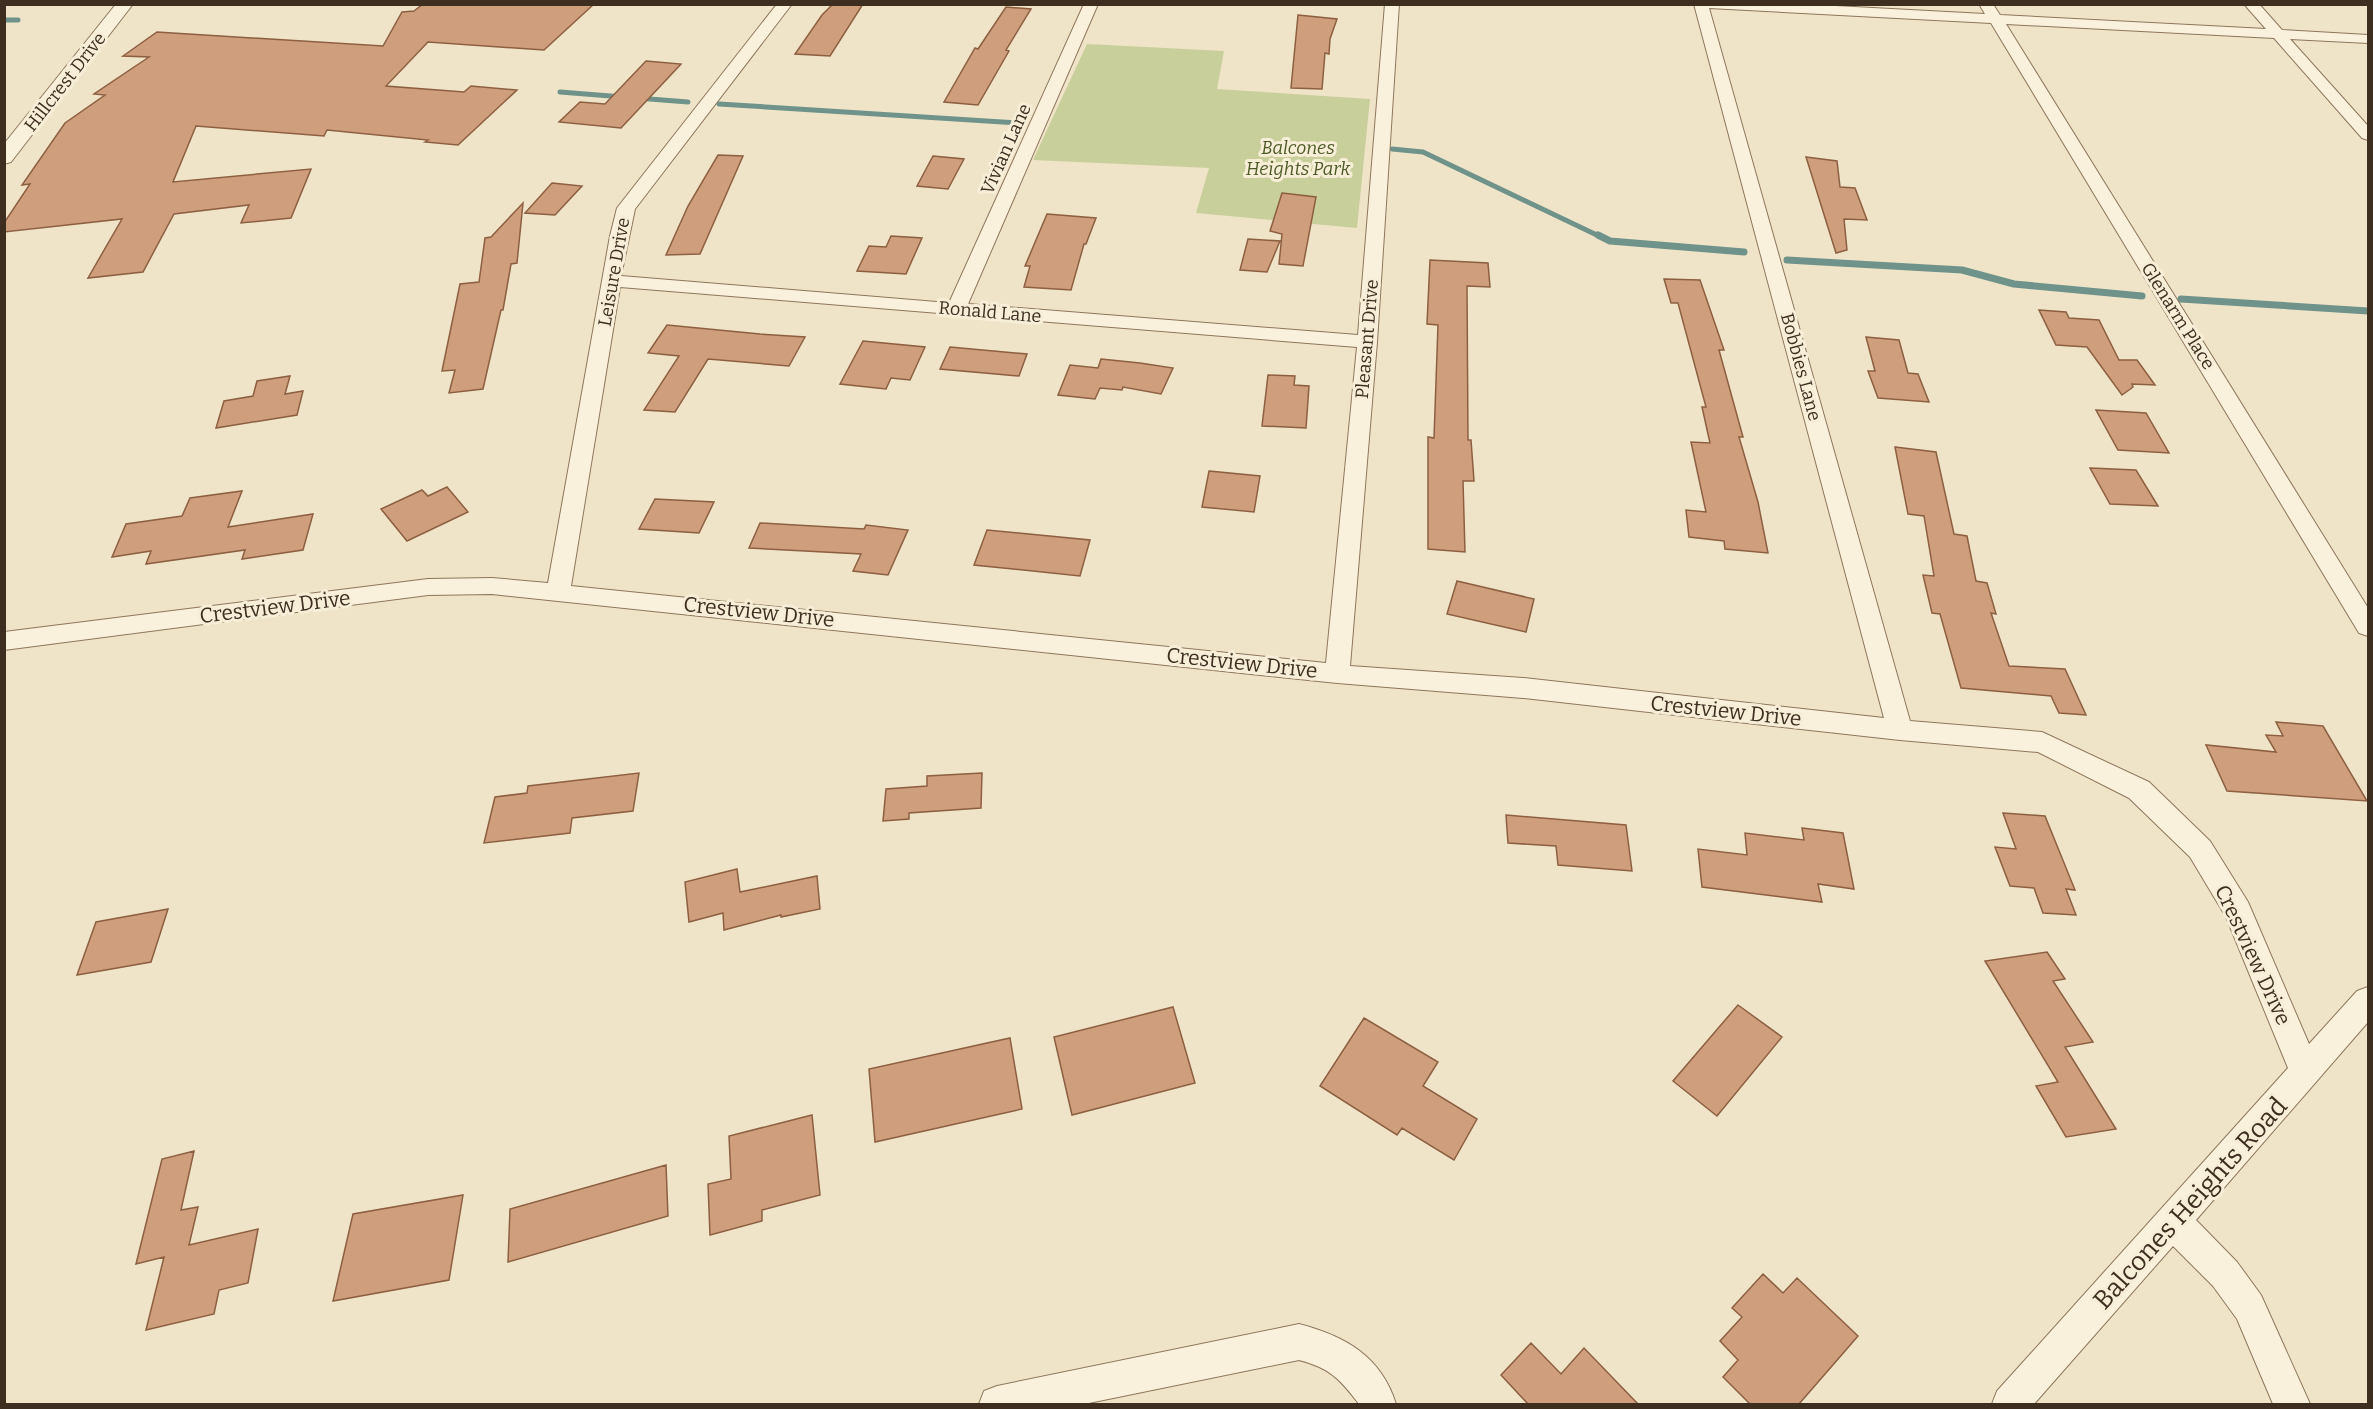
<svg xmlns="http://www.w3.org/2000/svg" width="2373" height="1409" font-family="Bitter,serif">
<style>
.green{fill:#c9cf9b}
.lines{fill:none;stroke-linecap:round;stroke-linejoin:round}
.stream-far1{stroke:#6f938a;stroke-width:5}
.stream{stroke:#6f938a;stroke-width:7}
.building{fill:#cf9f7d;stroke:#8d5f41;stroke-width:1.5}
.minor-casing{stroke:#8d765c;stroke-width:2}
.tertiary-casing{stroke:#8d765c;stroke-width:2}
.minor{fill:#faf1dc;fill-rule:evenodd}
.tertiary{fill:#faf1dc;fill-rule:evenodd}
.labels{text-anchor:middle;stroke-width:6;stroke-linejoin:round;paint-order:stroke}
.far-street-label{font-size:18px;fill:#3d2e20;stroke:#f7eed8}
.far-park-label{font-size:18px;font-style:italic;fill:#4d5a26;stroke:#f7eed8}
.street-label{font-size:21px;fill:#3d2e20;stroke:#f7eed8}
.near-street-label{font-size:26px;fill:#3d2e20;stroke:#f7eed8}
</style>
<rect width="100%" height="100%" fill="#f0e4c8"/>
<!-- green -->
<path class="green" d="M1087,44L1224,51L1217,89L1370,99L1357,228L1196,213L1209,168L1033,160Z"/>
<g class="lines">
<!-- stream-far1 -->
<path class="stream-far1" d="M4,20H18
M560,92L623,97
M637,98L688,102
M719,104L1019,123
M1392,149L1423,152L1601,237"/>
<!-- stream -->
<path class="stream" d="M1598,235L1610,241L1744,252
M1787,260L1962,270L2014,284L2142,296
M2181,299L2368,311"/>
</g>
<!-- building -->
<path class="building" d="M423,4H594L544,50L428,42L386,86L464,92L471,86L517,90L458,145L425,142L428,140L327,130L324,136L196,126L173,182L311,169L291,218L241,223L249,205L174,214L143,272L88,278L122,219L4,232V223L30,184L22,185L65,123L105,95L94,94L149,57L123,56L157,32L383,46L402,12L414,11Z
M833,4H863L830,56L795,54L822,15Z
M1006,7L1031,9L1006,50L1009,51L978,105L944,102L975,48L978,49Z
M1298,15L1337,19L1330,39L1329,54L1325,53L1322,89L1291,88Z
M646,61L681,64L621,128L559,122L580,102L605,104Z
M718,155L743,156L700,254L666,255L688,206Z
M933,156L964,159L948,189L917,186Z
M1806,157L1837,161L1840,187L1855,188L1867,220L1844,219L1847,250L1836,253Z
M552,183L582,186L555,215L525,213Z
M1282,193L1316,197L1303,266L1279,264L1282,234L1270,231Z
M523,203L517,263L511,264L503,310H501L483,389L449,393L455,370L442,371L460,284L479,282L485,238L491,237Z
M1047,214L1096,218L1086,244H1084L1071,290L1024,287L1030,266H1025Z
M891,236L922,238L906,274L857,271L869,246L886,247Z
M1248,239L1280,241L1267,272L1240,270Z
M1430,260L1488,263L1490,287L1467,286L1468,440H1471L1474,481H1463L1465,552L1428,549V437L1434,438L1438,325L1427,324Z
M1664,279L1700,280L1724,350H1719L1743,437H1739L1758,502L1768,553L1725,549L1724,541L1689,537L1686,510L1706,512L1691,442L1710,443L1702,407H1706L1678,303H1671Z
M2039,310L2066,312L2069,318L2099,320L2119,360H2137L2155,385L2132,384L2133,387L2122,395L2087,347L2056,345Z
M667,325L760,334L805,337L789,366L708,359L675,412L644,410L679,356L648,353Z
M1866,337L1899,340L1908,373L1918,374L1929,402L1878,398L1868,371H1875Z
M863,341L925,347L910,380L891,378L886,389L840,384Z
M950,347L1027,354L1019,376L940,369Z
M1101,359L1140,363L1173,368L1161,394L1123,387L1122,390L1100,388L1095,399L1058,395L1070,365L1098,368Z
M1268,375L1295,376L1294,385L1309,386L1306,428L1262,426Z
M290,376L285,394L303,391L297,415L216,428L224,401L253,396L257,381Z
M2096,410L2146,413L2169,453L2118,450Z
M1895,447L1936,452L1954,534L1967,536L1976,581L1987,583L1996,614L1991,613L2009,666L2065,669L2086,715L2059,713L2051,696L1961,688L1940,614L1932,613L1923,575L1934,576L1924,516L1908,514Z
M2090,468L2136,470L2158,506L2110,504Z
M1209,471L1260,476L1254,512L1202,507Z
M447,487L468,512L407,541L381,509L422,490L428,496Z
M242,491L228,527L313,514L303,550L242,559L245,550L146,564L151,551L112,557L126,524L182,516L190,498Z
M655,499L714,502L699,533L639,529Z
M760,523L864,529L866,525L908,530L888,575L853,571L861,554L749,548Z
M987,530L1090,540L1080,576L974,565Z
M1457,581L1534,599L1526,632L1447,614Z
M2276,722L2323,726L2367,801L2227,791L2206,745L2276,752L2266,735L2283,736Z
M639,773L633,811L572,818L570,833L484,843L495,797L527,793L528,786Z
M982,773L981,808L909,813V819L883,821L886,789L927,786V776Z
M2003,813L2045,816L2075,890L2066,889L2076,915L2043,913L2034,888L2010,886L1995,847L2016,849Z
M1506,815L1626,825L1632,871L1558,865L1556,846L1508,843Z
M1802,828L1843,833L1854,889L1818,884L1822,902L1702,887L1698,849L1747,855L1745,833L1804,840Z
M737,869L740,892L817,876L820,909L781,917V915L724,930L723,913L689,922L685,882Z
M168,909L151,962L77,975L96,922Z
M2047,952L2065,979L2053,981L2093,1042L2065,1047L2116,1129L2066,1137L2036,1086L2058,1082L1985,961Z
M1738,1005L1782,1037L1717,1116L1673,1081Z
M1173,1007L1195,1083L1072,1115L1054,1037Z
M1364,1018L1438,1062L1423,1086L1477,1119L1454,1160L1402,1128L1397,1135L1320,1086Z
M1010,1038L1022,1109L875,1142L869,1069Z
M812,1115L820,1195L762,1210V1221L710,1235L708,1184L731,1179L729,1136Z
M194,1151L181,1210L198,1207L189,1245L258,1229L248,1283L219,1290L214,1314L146,1330L164,1257L136,1264L162,1159Z
M666,1165L668,1216L508,1262L510,1209Z
M463,1195L449,1280L333,1301L353,1214Z
M1763,1274L1783,1293L1797,1278L1858,1336L1799,1404H1750L1723,1377L1738,1360L1720,1341L1742,1317L1732,1308Z
M1531,1343L1561,1374L1584,1348L1638,1404H1528L1501,1375Z"/>
<g class="lines">
<defs>
<path id="minor" d="M777,4H792L635,209L621,276L949,303L1084,4H1098L968,304L1358,335L1385,4H1399L1377,342L1350,666L1523,678L1884,718L1694,4H1798L1985,14L1979,4H1993L2000,15L2266,29L2244,4H2259L2282,30L2368,35V43L2290,39L2368,126V140L2362,138L2274,38L2006,24L2368,608V636L2359,633L1991,23L1709,8L1910,721L2042,732L2149,782L2210,841L2248,902L2309,1044L2357,991L2368,987V1022L2196,1220L2237,1262L2261,1295L2310,1404H2273L2237,1319L2213,1286L2173,1246L2034,1404H1992L1997,1391L2288,1068L2226,917L2190,857L2129,798L2038,752L1900,740L1523,698L1337,683L492,594L428,595L4,650V632L428,579L492,578L548,583L610,236L617,208ZM620,287L1357,347L1326,663L571,586Z
M1299,1324C1345,1336 1381,1356 1396,1404H1359C1340,1379 1330,1368 1299,1360L1084,1404H979L984,1391L997,1386Z"/>
<path id="tertiary" d="M116,4H133L11,162L4,164V144Z"/>
</defs>
<!-- minor casing -->
<use href="#minor" class="minor-casing"/>
<!-- tertiary casing -->
<use href="#tertiary" class="tertiary-casing"/>
<!-- minor -->
<use href="#minor" class="minor"/>
<!-- tertiary -->
<use href="#tertiary" class="tertiary"/>
</g>
<g class="labels">
<!-- far-street labels -->
<g class="far-street-label">
<text transform="translate(65 82) rotate(-52)" y="6">Hillcrest Drive</text>
<text transform="translate(1006 149) rotate(-66)" y="6">Vivian Lane</text>
<text transform="translate(614 272) rotate(-80)" y="6">Leisure Drive</text>
<text transform="translate(990 312) rotate(5)" y="6">Ronald Lane</text>
<text transform="translate(2178 316) rotate(58)" y="6">Glenarm Place</text>
<text transform="translate(1367 339) rotate(-85)" y="6">Pleasant Drive</text>
<text transform="translate(1801 367) rotate(75)" y="6">Bobbies Lane</text>
</g>
<!-- far-park labels -->
<g class="far-park-label">
<text x="1298" y="154">Balcones<tspan x="1298" dy="21">Heights Park</tspan></text>
</g>
<!-- street labels -->
<g class="street-label">
<text transform="translate(275 607) rotate(-7)" y="7">Crestview Drive</text>
<text transform="translate(759 612) rotate(6)" y="7">Crestview Drive</text>
<text transform="translate(1242 663) rotate(6)" y="7">Crestview Drive</text>
<text transform="translate(1726 711) rotate(6)" y="7">Crestview Drive</text>
<text transform="translate(2253 955) rotate(65)" y="7">Crestview Drive</text>
</g>
<!-- near-street labels -->
<g class="near-street-label">
<text transform="translate(2190 1203) rotate(-48)" y="9">Balcones Heights Road</text>
</g>
</g>
<!-- border -->
<rect width="2373" height="1409" fill="none" stroke="#3d2e20" stroke-width="12"/>
</svg>
